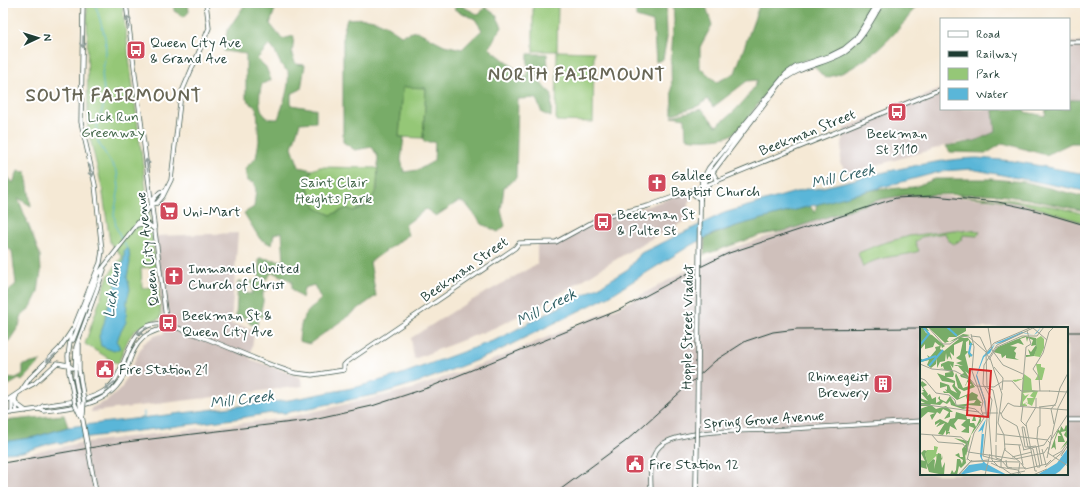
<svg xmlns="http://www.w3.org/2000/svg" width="1088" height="495" font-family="Mynerve,sans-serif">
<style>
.industrial{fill:#cfc0bb;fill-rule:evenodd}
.green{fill:#95c777;stroke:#5a8256}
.forest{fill:#78ac68;stroke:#4c744e;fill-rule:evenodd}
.water{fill:#5ab6d8;stroke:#3c7a86}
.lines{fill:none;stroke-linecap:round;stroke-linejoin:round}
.stream{stroke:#5ab6d8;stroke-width:1}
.secondary-tunnel{stroke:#cac7b5;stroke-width:3.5;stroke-dasharray:3.5 2;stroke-linecap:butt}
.secondary-casing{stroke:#3f574c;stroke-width:5}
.primary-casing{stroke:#3f574c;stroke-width:5.5}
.secondary{stroke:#fff;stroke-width:3.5}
.primary{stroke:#fff;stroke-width:4}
.rail{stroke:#1f3d34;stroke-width:1}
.secondary-bridge-casing{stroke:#3f574c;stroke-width:5;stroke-linecap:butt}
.primary-bridge-casing{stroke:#3f574c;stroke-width:5.5;stroke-linecap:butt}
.secondary-bridge{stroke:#fff;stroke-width:3.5}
.primary-bridge{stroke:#fff;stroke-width:4}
.oneway{stroke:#8f9e9a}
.labels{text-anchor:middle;stroke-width:4;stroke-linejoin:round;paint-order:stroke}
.poi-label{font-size:14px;fill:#1f3d34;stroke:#fff;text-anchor:start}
.park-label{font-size:14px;fill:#426648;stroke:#fff}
.street-label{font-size:14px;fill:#1f3d34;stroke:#fff}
.water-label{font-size:15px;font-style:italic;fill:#316165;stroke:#fff}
.district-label{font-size:18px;font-weight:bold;letter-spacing:1px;fill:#686756;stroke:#fff}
.inset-river{fill:none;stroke:#5ab6d8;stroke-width:2}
.inset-road{fill:none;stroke:#9fa495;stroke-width:1}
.view{fill:#d62828;fill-opacity:0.15;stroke:#d62828;stroke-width:2}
.inset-edge{fill:none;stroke:#1f3d34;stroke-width:2}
</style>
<rect width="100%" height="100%" fill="#fff"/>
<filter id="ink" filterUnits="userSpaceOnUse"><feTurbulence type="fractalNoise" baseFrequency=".025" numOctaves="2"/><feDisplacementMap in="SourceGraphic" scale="8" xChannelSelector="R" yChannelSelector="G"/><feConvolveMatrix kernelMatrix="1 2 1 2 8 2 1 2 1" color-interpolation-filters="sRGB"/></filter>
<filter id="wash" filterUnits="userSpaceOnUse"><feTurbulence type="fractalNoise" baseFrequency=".012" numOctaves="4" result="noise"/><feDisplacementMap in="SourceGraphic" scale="16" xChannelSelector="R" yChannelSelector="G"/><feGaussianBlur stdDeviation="0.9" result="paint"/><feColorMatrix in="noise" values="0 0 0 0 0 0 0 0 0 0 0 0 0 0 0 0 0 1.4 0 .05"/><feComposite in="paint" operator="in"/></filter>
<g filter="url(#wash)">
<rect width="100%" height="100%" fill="#f5e9d5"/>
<!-- industrial -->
<path class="industrial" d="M1069,42H1085V100H1069Z
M941,89V109H1000L993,110L995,132L975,141L959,142L848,173L840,163L844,128Z
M697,188L688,203V219L638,246L545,303L494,328L414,359L411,338L460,307L537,264V243H552L596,220L648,206Z
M916,194L1008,201L1025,204L1085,223V492H3V459L80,443L286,418L412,389L490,361L617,308L713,256L733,248L881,199ZM921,328H1067V474H921Z
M238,233L231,324L255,329L250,359L300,377L303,386L91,412V408L107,401L121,389L143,344L154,336L164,333L155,236Z"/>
<!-- green -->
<path class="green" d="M87,3H122L156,267L141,268L142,288L159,287L161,318C128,331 131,332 118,364L85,344L108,276L122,257L110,242L102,187L88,130Z
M533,3H558L557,51L594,52L593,122L556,121L557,51H533Z
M403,86L426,88L423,138L399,137Z
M320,167L376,168L378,170C377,192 376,201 354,211L347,208L331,215L316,208L306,183L312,170Z
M959,196C1002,197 1044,203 1085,214V223L1025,204L994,199Z
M954,230L980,231L977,236L963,235L962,239L954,244L948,240L945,233L921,237L915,242L919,251C900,258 880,254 863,267L858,253L880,244L909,236Z"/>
<!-- forest -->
<path class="forest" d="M174,3H188L189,12L184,17L174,11Z
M246,3H277L270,24L282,39L294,36L292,55L296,64L305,65L301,89L291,94V105L316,109V122L300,123L292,147L299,167L312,170L306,183L316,208L331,215L347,208L354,211L366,206L377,190L378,157L372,147L355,150L343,142V33L347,19C373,17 379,20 401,35L417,31L444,45L462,49L482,30L475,19L454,9L458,4L479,15L485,7L496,15L502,27L489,48L527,78L528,54H547L548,68L538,69L537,80L552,94L551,117L542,113L536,98L518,99L516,178L504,187L501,211L505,226L498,232L482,224L466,204L459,201L436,216L426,209L405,225L408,235L370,262L376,296L309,344L299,341C301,316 304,315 321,299L314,285L304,288L302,298L292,289V281L272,272L267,279L259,277V258L284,261L282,232L274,234L272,245L260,239L244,213L254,207L256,190L254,183L247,181L245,168L256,158L259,141L257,109L246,99V54L224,51L227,31ZM269,45C279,52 277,65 288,71C290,88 283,104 278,119C276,119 271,119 268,118C257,112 259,93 262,84L271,80L266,67L257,59ZM403,87L426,88L423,138L424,142H435L434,161L418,170L404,172L401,160L404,137H399Z
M636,3H666L667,37L663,59L656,62L653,22L636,17Z
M673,3H705L712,25L700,47V68L717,82L735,73L760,3H918C901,30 876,55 848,70C841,74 832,76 825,78L807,59C796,65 784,69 776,79C765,91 743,131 729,136C715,140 699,140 686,138L685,118L672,116L702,109L716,126C733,114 749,98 758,80L747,81L713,107L708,99L698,106L672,114L671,58L674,21Z
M1069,100H1085V143H1071L1046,155L1003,143L987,153L950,152L946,146L975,141L995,132L993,110L1024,109L1025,112L1045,116L1046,109H1069Z
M3,171L13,183L18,171L26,172L31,206L18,198L40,255L41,272L38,292L31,307L22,315L19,326L9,341L3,342V296L16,284L12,251L3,245Z
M935,179H991L1025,182L1085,197V211L1028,199L992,194L906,195L881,199L788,230L761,235L704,255L705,238L739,225L810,206L815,213L817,203L872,190L914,187Z
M238,281H242V293L252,294L253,288L250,281L263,282L267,290L263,292V302L261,309L263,317L258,316L257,325L250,324L247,318L236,317Z
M41,361L22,381L19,379L4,388L5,396L3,394V379L16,378L23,374V365Z
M64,415L68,427L35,437L3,442V421Z"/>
<!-- water -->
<path class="water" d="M977,158L1013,161L1085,174V191L971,169L943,171L739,225L713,234L691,245L609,296L490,355L425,380L383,393L285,413H271L234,419L73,439L61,444L55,442L22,452L3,453V442L35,437L68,427L289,400L357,387L399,375L498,339L602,285L628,269L641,253L724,213L806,189H815C868,177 922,160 977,158Z
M127,248L129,250L130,262L127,277L130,289L127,300L126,322L119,335L117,342L120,348L114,351L101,346L99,336C106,324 105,311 111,298C115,287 126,261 124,251Z"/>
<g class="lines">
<!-- stream -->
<path class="stream" d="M95,3L105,37L106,52L102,74L105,101L97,126L98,142L117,172L119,188L114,214L116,227L122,240
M124,243L127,249
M144,417V412"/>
</g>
</g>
<g filter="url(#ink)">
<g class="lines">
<!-- secondary-tunnel -->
<path class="secondary-tunnel" d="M73,340L72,356L74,371"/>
<defs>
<path id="secondary" d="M83,3L81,122L95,185L102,251L100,263L92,282
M126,3L167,326
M1069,42H1085
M152,204L157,203L163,196L171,180L181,94L209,28L206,3
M137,225L147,223L155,230
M73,340L97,278
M79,344V370
M69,372L68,356L71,334
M75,377L76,347L104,270
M22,390L35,383L57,363L68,365L72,368
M12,398V413
M3,403L21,391L30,378L60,348L74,327L92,282L147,211L155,197L160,192L165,191
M15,403L26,411
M39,409L44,411C75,407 110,406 125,373C130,361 132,348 143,338C150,331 159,331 167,326
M17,412L15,399L17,394
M3,414L39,409L43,406C64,402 90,402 107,389C128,373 127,319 162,324C172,325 183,330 194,334C228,346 261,363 295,373L312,375L344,370V365L347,362L515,248L519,243L556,242L600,218L648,206L702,187L941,89
M1067,420H1085
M651,492C651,476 648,458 660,446C679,429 747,431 773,430C822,427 872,424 921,421"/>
<path id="primary" d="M712,171L717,181
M702,186L781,82C799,65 824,65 845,52C862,41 871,20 882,3
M690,191L700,199
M700,199L702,181L709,168L786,74L796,67L830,56L844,49L856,39L878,3
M696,492L697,437"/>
</defs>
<!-- secondary casing -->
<use href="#secondary" class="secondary-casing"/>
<!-- primary casing -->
<use href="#primary" class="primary-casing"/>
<!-- secondary -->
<use href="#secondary" class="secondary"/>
<!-- primary -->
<use href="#primary" class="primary"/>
<!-- rail -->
<path class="rail" d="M1067,332H1085
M3,463L118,443L309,420L372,406L430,387L619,310L694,270L729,253L896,198L933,196L998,202L1031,209L1085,225
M557,492L626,441L715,361L746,341L773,332L797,329L921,328"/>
<defs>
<path id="secondary-bridge" d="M79,370L84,401L83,415
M69,372L75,404L81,417
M75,377L96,492"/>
<path id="primary-bridge" d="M697,437L700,199"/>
</defs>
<!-- secondary-bridge casing -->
<use href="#secondary-bridge" class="secondary-bridge-casing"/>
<!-- primary-bridge casing -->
<use href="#primary-bridge" class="primary-bridge-casing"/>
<!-- secondary-bridge -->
<use href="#secondary-bridge" class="secondary-bridge"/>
<!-- primary-bridge -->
<use href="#primary-bridge" class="primary-bridge"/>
</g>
<!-- one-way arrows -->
<defs><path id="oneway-shaft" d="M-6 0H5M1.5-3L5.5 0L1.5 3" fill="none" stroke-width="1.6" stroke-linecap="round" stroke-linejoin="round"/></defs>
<g class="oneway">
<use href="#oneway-shaft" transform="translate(128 22) rotate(-97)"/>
<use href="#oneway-shaft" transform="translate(83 42) rotate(91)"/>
<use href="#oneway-shaft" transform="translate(147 165) rotate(-98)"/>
<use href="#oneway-shaft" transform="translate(91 171) rotate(76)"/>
<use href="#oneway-shaft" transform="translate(142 331) rotate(144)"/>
<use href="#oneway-shaft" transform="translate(51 358) rotate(137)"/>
<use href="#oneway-shaft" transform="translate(110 386) rotate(137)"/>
</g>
</g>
<!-- icons -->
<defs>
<symbol id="bus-square" viewBox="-11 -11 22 22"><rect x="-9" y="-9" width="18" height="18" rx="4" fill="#d1495b" stroke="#fff"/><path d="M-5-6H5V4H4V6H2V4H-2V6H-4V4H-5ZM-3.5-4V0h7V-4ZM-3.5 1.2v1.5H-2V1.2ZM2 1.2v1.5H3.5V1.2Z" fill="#fff"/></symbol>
<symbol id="church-square" viewBox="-11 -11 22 22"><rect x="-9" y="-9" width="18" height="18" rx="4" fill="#d1495b" stroke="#fff"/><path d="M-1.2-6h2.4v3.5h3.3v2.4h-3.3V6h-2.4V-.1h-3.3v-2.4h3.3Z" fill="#fff"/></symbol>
<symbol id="supermarket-square" viewBox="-11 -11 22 22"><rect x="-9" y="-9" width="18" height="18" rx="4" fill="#d1495b" stroke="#fff"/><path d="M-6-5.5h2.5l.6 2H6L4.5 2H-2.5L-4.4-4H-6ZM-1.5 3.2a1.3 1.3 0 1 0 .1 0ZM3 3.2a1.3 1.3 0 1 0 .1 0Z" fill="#fff"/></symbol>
<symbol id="civic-square" viewBox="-11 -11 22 22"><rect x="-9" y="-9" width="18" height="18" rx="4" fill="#d1495b" stroke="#fff"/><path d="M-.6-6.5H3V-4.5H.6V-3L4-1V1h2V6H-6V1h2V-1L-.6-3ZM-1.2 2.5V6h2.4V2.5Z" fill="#fff"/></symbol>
<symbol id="building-square" viewBox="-11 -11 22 22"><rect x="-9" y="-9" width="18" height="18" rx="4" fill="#d1495b" stroke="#fff"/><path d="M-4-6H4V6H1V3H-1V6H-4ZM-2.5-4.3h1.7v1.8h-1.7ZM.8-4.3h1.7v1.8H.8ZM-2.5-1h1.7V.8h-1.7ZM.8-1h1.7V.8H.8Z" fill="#fff"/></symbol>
</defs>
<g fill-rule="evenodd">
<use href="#bus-square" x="125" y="39" width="22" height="22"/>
<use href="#bus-square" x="886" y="101" width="22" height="22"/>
<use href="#church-square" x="646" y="172" width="22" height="22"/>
<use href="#supermarket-square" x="158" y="200" width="22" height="22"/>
<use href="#bus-square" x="592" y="211" width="22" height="22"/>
<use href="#church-square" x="163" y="265" width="22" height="22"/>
<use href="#bus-square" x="157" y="312" width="22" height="22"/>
<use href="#civic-square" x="94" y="358" width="22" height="22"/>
<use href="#building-square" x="872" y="373" width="22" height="22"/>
<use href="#civic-square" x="624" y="453" width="22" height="22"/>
</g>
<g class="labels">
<!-- poi labels -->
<g class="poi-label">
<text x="150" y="47">Queen City Ave<tspan x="150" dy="16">&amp; Grand Ave</tspan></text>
<text x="897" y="138" text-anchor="middle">Beekman<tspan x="897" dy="16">St 3110</tspan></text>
<text x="671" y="180">Galilee<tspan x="671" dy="16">Baptist Church</tspan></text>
<text x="183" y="216">Uni-Mart</text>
<text x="617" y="219">Beekman St<tspan x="617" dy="16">&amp; Pulte St</tspan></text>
<text x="188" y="273">Immanuel United<tspan x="188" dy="16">Church of Christ</tspan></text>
<text x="182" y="320">Beekman St &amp;<tspan x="182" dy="16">Queen City Ave</tspan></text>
<text x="119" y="374">Fire Station 21</text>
<text x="869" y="381" text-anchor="end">Rhinegeist<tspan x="869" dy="16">Brewery</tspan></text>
<text x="649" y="469">Fire Station 12</text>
</g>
<!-- park labels -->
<g class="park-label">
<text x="113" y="121">Lick Run<tspan x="113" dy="16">Greenway</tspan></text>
<text x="334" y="187">Saint Clair<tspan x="334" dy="16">Heights Park</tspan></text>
</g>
<!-- street labels -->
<g class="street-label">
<text transform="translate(807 132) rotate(-22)" y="5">Beekman Street</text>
<text transform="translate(147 249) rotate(-97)" y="5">Queen City Avenue</text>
<text transform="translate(464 269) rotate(-35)" y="5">Beekman Street</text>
<text transform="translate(687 327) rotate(-89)" y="5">Hopple Street Viaduct</text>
<text transform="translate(764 419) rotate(-4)" y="5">Spring Grove Avenue</text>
</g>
<!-- water labels -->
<g class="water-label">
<text transform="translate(843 176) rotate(-13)" y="5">Mill Creek</text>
<text transform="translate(112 290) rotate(-83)" y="5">Lick Run</text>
<text transform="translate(546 307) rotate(-27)" y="5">Mill Creek</text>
<text transform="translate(242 399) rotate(-7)" y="5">Mill Creek</text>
</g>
<!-- district labels -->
<g class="district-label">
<text x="577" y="80">NORTH FAIRMOUNT</text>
<text x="114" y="101">SOUTH FAIRMOUNT</text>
</g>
</g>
<!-- overview -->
<g transform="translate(920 327)">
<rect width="148" height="148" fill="#f5e9d5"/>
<path d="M121,9L124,12V21L120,30L114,29L117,20L116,12ZM116,37H121V40L125,41L122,53H115L118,48ZM104,47L111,52L112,63L118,64L112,79L105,75L108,76L107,71H114L110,69L113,65L103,66L105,69L109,67L103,75V77L106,76L105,77L107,78V79H100L101,72H97H101L103,52L95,55L92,53L102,52ZM14,119L18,120L16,127H20V132L17,134L16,129L8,137L5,127L7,123H14Z" fill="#95c777"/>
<path d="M0,0H6L9,4L4,3L6,6L12,8L25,19L22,21L21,18L20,22L24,24L40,11H48L51,15L53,18H49V13L46,15V24L50,25L51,28L53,27L49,31L48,25L45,28L50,48L45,44L55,60L44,64L38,61L35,49L36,46L43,61L52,58L47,55L46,58L45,59L48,52L41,50L40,48L44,46L38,39H34L36,38L43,39L36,36L42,34L36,31L40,28L43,14L34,18V29L30,25L32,33L29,29L27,33L26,26L25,34L20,35L17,41V31L16,37L11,41L7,38L9,33L1,35L0,31L3,33L9,32L7,28L10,30L16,23L15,20L20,19L15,15L13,20L5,22V17L0,23ZM8,0H46V4L36,10H29L27,13L29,15L43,7L50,8L29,15H27L25,16ZM105,9L116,11L117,21L114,29L106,30V28H110L108,22L111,25L116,18L111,19L113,13L108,11L107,15L106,10L100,12L104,18L98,16L90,19L97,20L94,24L96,26L95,31L99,33L86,31V28L82,31L81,27L73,25L78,20ZM28,34L34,35L33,41L30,37L34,47L33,50H26L35,54V59L41,65L39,71L48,67L47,73L46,69L37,73L29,66H24L23,64L27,65L25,62L27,63V59L20,61V55L29,58L31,63L37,66L32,59L34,56L22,54L17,46L25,49V46L31,45L19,41L24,42L23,39L21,40V37ZM2,54L7,58L3,60L8,67L7,69L10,67L12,72L16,70V76L20,74L18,71L20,69V72L26,75L30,69L36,78L54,76L56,73L48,74V68L52,65L58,68L57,71L62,76H60L61,79L48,78L44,80L48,81L43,82L31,78L30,74L27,77L23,75L20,78L10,77L16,82L26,79L33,85H30V90L24,92L29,85L23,82L20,87L17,85L12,93L10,88L15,86L8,85L0,92V82L8,79H0V76H5L1,74L0,71L8,74L1,66L4,65L2,63H4L0,57ZM36,85L46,88L47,92H50V96H54L56,100L60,91L55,89L56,94H52L54,88L61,89V94L51,108L46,129L45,127L46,136L41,141L39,139L37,148H30L32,143L34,146L36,143L37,132H40L42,137L43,133L35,128L39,126L40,130H43L42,122L46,117L34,111L48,114L54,101L49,99V106L41,105L46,101L41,98L46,93L38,92L34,97L37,103L30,99L29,104H27L30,105L29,108V106L26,108V103L23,108L18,107L25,96L16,100L20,95L15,98V95L20,92L28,96L30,92L35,91ZM146,98L148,100V115L140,123L148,112L144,108L146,104L141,105L145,115H138V109H141L138,105L135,113L136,123L134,120L131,122L138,102L140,104L141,99L144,103ZM4,123L7,124L5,127L8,137L13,132L15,133L14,142L18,126L21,127L22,133L23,128L21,134L22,141L25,135L24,148L9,145L6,136L7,142L0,140V133L5,134L1,126Z" fill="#78ac68"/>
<path d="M121,0L117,6L114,8L103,6L84,15L75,17L70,26L64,30L57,48L65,73L66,92L62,107H64L62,131L65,136L87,148L61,143L40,148L49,138L63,136L60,129L62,103L58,105L66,92L64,73L56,49L63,29L76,16L102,5L114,8ZM148,121V135L140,144L134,148H117L137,136Z" fill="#5ab6d8"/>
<path class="inset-river" d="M27,0L37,9M51,16L49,26L52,29M0,18L9,7L3,0M1,34L16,29M9,39L23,23"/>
<path class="inset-road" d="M8,0L23,17H30L41,9L49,10L66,25L70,33M68,0L72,23L83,38L103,47M112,0L127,13M51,7L54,20L52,44L63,75L61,82M51,9L60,10L67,25M0,37L12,42L35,44L50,52L56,59L74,60L83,54H92L101,64H130M74,40L83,51L82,63M0,51L5,53L16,66L29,68L35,73L36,78L55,82L64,90M59,57L65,74L67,92L63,129L82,134L89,142M120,64L119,50L113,42L123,26L129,5L134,0M129,64L147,65M116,71V80L106,97L115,144H117M0,77L59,85M103,78L101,94L106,99M101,79L106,20L111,17L107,4M119,80L136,78M120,80V99L118,100L117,111L122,138M80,85L83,91L97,99L104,123M63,86H78M81,87L88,76L94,79L148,83M134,97L131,82L136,76L140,61L148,46M0,107L41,110L47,115L48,125L95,132L124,126L128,120M77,107L128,113M12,108L18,115L43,117L46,121M131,113L148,87M128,114L130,116L128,126L148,139M76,115L77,82L73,63L67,61L66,26L74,16L112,0M84,117L101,118M76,118V131L82,133M99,118L103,138M107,120L116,119L120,140H117L113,122L108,120M107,120H105L102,100H104L108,120M122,122L126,138M103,123L124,118L131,108M133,129L142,124L148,115M141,129L148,118M92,130L112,125M47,131L50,134L99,135M127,131L138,81L148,62M47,133L54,106L64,91L61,82M81,133V140L91,147M86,133L87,140L92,141M81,134L85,121M71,136L82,141M101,136L105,142L127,137L131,133M125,140L145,123M90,141H106M91,147L105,144M38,148L52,133M39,148L50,135L68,133M65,148L70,127M98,148L100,135L85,123L84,108L78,96L82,67L70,31L77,20L102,9H117L124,0M101,148L98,143L79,140L72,133L69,93L72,73L63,57L64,38L77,18L115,0M113,148L127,142"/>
<path class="view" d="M50,42L71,44L68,90L47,88Z"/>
<rect width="148" height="148" class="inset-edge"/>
</g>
<!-- margin -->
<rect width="1088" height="495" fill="none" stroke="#fff" stroke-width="16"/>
<!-- legend -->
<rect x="940" y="18" width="130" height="92" fill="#ffffff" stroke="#a5b1ae"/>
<rect x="948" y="31" width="20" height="6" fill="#ffffff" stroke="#a5b1ae"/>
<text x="976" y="38" font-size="12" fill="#1f3d34">Road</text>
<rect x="948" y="51" width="20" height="6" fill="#1f3d34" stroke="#a5b1ae"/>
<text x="976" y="58" font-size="12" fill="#1f3d34">Railway</text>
<rect x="948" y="68" width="20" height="12" fill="#95c777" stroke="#a5b1ae"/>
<text x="976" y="78" font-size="12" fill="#1f3d34">Park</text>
<rect x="948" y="88" width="20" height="12" fill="#5ab6d8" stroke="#a5b1ae"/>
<text x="976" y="98" font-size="12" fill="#1f3d34">Water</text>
<!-- north arrow -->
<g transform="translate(38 38) rotate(86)" stroke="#ffffff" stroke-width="3" paint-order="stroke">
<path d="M0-3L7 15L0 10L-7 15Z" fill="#1f3d34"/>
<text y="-6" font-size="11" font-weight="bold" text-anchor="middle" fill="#1f3d34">N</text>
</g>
</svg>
